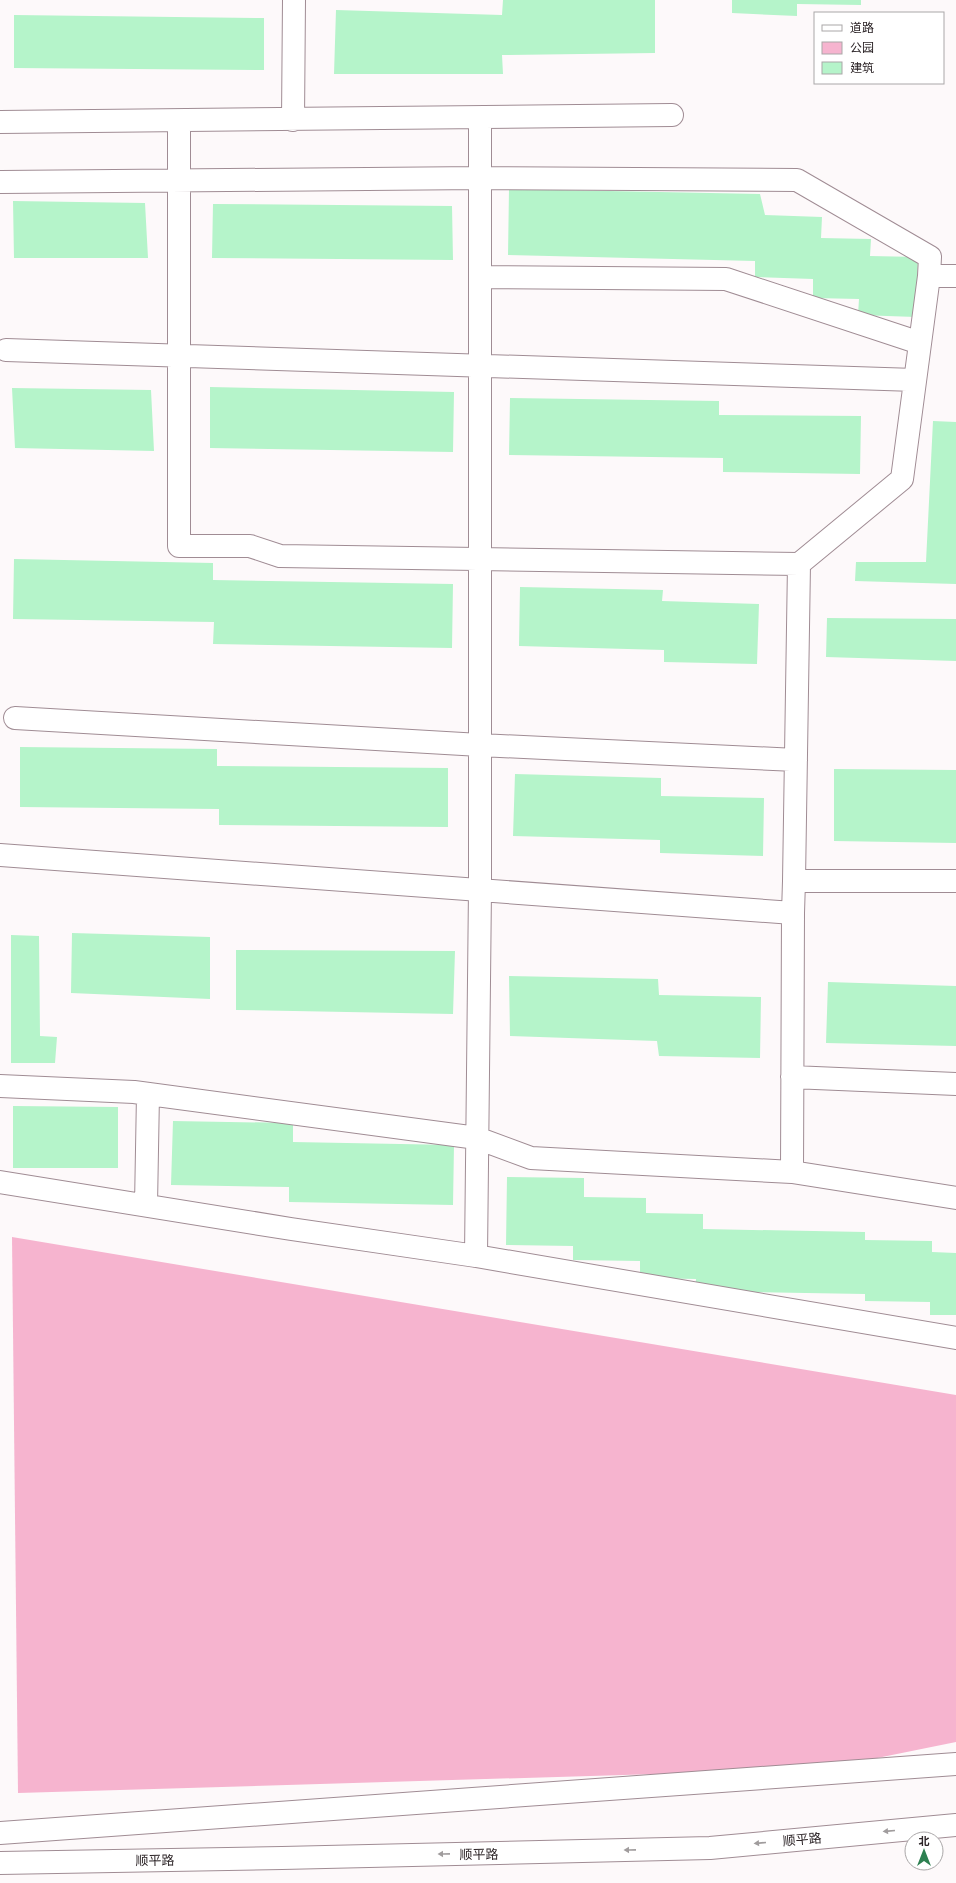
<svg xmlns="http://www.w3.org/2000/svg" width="956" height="1883" font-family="'DM Sans','Noto Sans SC',sans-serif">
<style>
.green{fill:#f6b4cf}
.building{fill:#b5f4ca}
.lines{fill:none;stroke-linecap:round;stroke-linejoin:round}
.minor-casing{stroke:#a08c94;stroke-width:24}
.major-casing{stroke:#a08c94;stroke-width:24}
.minor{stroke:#fff;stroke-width:22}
.major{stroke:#fff;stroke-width:22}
.oneway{fill:#a09c9d}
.labels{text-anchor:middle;stroke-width:3;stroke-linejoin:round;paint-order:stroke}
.street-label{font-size:13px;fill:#2b2326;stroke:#fff}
</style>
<rect width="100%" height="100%" fill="#fdf9fa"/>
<!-- green -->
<path class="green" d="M12,1237L956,1395V1742L823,1769L18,1793Z"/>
<!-- building -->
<path class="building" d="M503,0H655V53L502,55L503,74H334L336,10L502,15Z
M732,0H861V5L797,4V16L732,13Z
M14,15L264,18V70L14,68Z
M509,189L760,194L765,215L822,217L821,238L871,239L870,256L918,257L916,317L858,315L859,299L813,298V279L755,277V261L508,255Z
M13,201L145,203L148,258H14Z
M213,204L452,206L453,260L212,258Z
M210,387L454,392L453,452L210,448Z
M12,388L151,390L154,451L15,448Z
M510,398L719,401V415L861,416L860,474L723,472V458L509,455Z
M933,421L956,422V584L855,581L856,562H926Z
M14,559L213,563V580L453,584L452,648L213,644L214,622L13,619Z
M520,587L663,590L662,601L759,604L757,664L664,662V650L519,646Z
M827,618L956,619V661L826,657Z
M20,747L217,749V766L448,768V827L219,825V809L20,807Z
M834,769L956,770V843L834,841Z
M515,774L661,778V796L764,798L763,856L660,853V840L513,836Z
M72,933L210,937V999L71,993Z
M11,935L39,936L40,1036L57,1037L55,1063H11Z
M236,950L455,951L453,1014L236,1010Z
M509,976L658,979L659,995L761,997L760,1058L659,1056L657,1041L510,1036Z
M828,982L956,986V1046L826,1043Z
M13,1106L118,1107V1168H13Z
M173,1121L293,1123V1142L454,1145L453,1205L289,1202V1187L171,1185Z
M507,1177L584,1178V1197L646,1198V1213L703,1214V1229L865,1232V1240L932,1241V1252L956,1253V1315H930V1302L865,1301V1294L695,1291L696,1279L640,1278V1261L573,1260V1246L506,1245Z"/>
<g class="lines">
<defs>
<path id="minor" d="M293,120L294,0
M179,121V546H250L280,556L799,564
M0,122L672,115
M1,182L480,178L797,180L930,257L929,276
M480,277L726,279L920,343
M6,350L915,380
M15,718L480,745L796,760
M0,855L793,913L794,881H956
M794,881L799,564L902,479L929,276H956
M792,1077L956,1084
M0,1086L134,1092L477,1138L531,1158L792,1172L956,1198
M792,1172L793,913
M0,1182L291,1229L476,1256L956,1338
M146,1205L148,1094
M476,1256L480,889V118
M0,1833L956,1764"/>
<path id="major" d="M0,1863L282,1858L710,1848L956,1825"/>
</defs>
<!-- minor casing -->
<use href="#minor" class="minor-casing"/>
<!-- major casing -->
<use href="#major" class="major-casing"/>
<!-- minor -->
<use href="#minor" class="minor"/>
<!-- major -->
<use href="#major" class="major"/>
</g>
<!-- one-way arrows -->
<defs><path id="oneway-solid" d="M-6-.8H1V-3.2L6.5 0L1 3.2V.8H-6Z"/></defs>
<g class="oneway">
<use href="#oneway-solid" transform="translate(889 1831) rotate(175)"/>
<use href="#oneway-solid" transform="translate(760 1843) rotate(175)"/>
<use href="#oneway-solid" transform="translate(630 1850) rotate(179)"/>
<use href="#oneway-solid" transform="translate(444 1854) rotate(179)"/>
</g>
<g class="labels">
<!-- street labels -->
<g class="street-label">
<text transform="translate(802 1839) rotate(-5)" y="5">顺平路</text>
<text transform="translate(479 1854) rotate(-1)" y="5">顺平路</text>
<text transform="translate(155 1860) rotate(-1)" y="5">顺平路</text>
</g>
</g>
<!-- legend -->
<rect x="814" y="12" width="130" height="72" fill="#ffffff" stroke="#aaa7a8"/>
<rect x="822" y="25" width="20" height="6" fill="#ffffff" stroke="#aaa7a8"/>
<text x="850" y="32" font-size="12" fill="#2b2326">道路</text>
<rect x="822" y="42" width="20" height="12" fill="#f6b4cf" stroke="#aaa7a8"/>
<text x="850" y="52" font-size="12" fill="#2b2326">公园</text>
<rect x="822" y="62" width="20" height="12" fill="#b5f4ca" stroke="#aaa7a8"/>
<text x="850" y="72" font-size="12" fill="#2b2326">建筑</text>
<!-- north arrow -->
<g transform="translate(924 1851)"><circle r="19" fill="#ffffff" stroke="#aaa7a8"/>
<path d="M0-3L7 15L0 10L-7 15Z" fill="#2d8051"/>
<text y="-6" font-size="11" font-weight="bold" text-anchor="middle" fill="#2b2326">北</text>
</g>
</svg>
